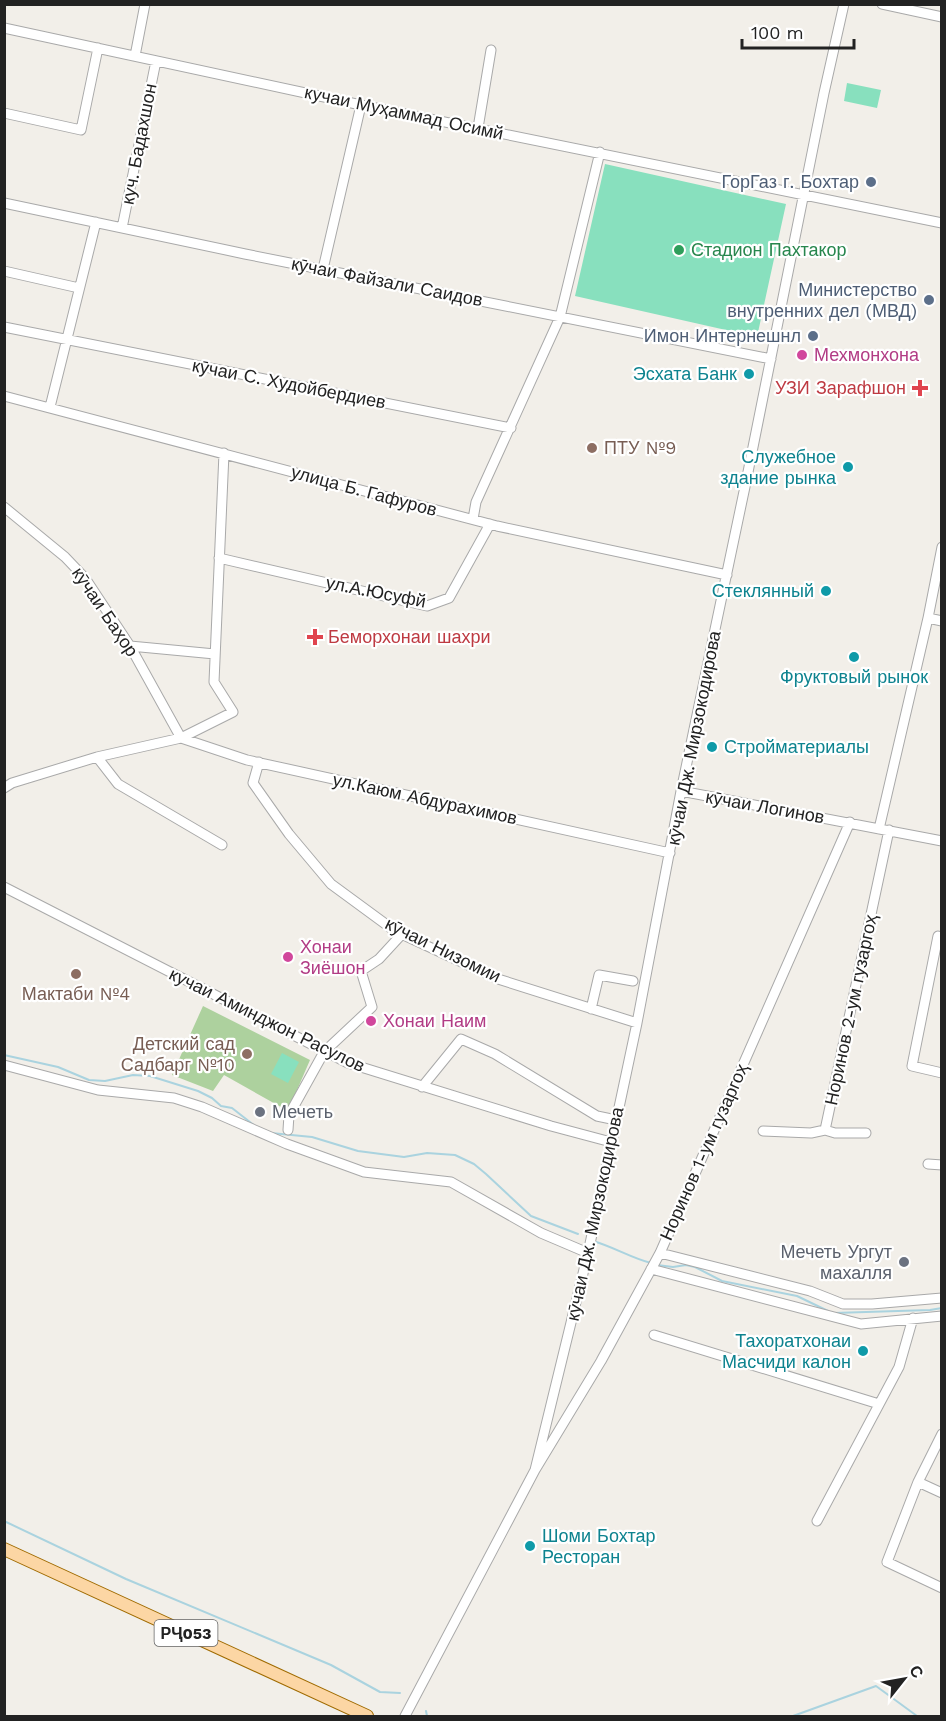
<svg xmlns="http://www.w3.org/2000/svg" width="946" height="1721" font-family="'Work Sans',sans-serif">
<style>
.forest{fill:#add19e}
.pitch{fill:#88e0be}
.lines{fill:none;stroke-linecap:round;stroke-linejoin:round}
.stream{stroke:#aad3df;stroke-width:2}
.minor-casing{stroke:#a9a9a9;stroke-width:11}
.major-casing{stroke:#a06b00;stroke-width:14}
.minor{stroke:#fff;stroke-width:9}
.major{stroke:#fcd6a4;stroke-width:12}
.service-dot{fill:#5c6f8a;stroke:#fff;stroke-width:2}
.leisure-dot{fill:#2e9e5b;stroke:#fff;stroke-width:2}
.hotel-dot{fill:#d1479c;stroke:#fff;stroke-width:2}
.culture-dot{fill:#0f9aa8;stroke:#fff;stroke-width:2}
.health-dot{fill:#e0444e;stroke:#fff;stroke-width:2}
.education-dot{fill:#8d6e63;stroke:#fff;stroke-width:2}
.worship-dot{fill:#6b7280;stroke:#fff;stroke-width:2}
.labels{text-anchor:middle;stroke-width:4.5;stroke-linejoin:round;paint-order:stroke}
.shield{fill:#fff;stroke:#646464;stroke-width:1.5}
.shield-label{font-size:16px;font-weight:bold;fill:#222}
.street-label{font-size:18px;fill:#222;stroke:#fff}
.service-label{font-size:18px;fill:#4e5e75;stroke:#fff;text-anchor:end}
.leisure-label{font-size:18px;fill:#27864d;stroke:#fff;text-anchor:start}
.hotel-label{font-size:18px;fill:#b23c85;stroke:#fff;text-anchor:start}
.culture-label{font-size:18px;fill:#0d838f;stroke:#fff;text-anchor:end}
.health-label{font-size:18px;fill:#be3a42;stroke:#fff;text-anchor:end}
.education-label{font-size:18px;fill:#785e54;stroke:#fff;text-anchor:start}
.worship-label{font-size:18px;fill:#5b616d;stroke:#fff;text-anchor:start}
</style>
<rect width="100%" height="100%" fill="#f2efe9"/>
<!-- forest -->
<path class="forest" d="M203,1006L310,1060L288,1111L224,1075L213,1091L172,1075Z"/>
<!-- pitch -->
<path class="pitch" d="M847,83L881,90L877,108L844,101Z
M605,164L786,204L757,337L575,296Z
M282,1053L299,1062L288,1083L271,1074Z"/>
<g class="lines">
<!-- stream -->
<path class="stream" d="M4,1055L58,1067L89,1080L105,1081L133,1075L150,1076L198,1091L212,1098L221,1106L232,1108L255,1126
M271,1133L312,1137L358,1151L404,1157L427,1153L455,1155L474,1164L486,1174L531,1216L578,1234
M593,1241C614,1247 631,1258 651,1263
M657,1265L673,1267L686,1265L695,1267L722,1281L797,1296L828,1311
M834,1313L930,1310L942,1308
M4,1521L126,1579L331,1665L380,1692L400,1693
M426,1711L427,1716
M793,1716L876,1686L917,1716"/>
<defs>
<path id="minor" d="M882,4L942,17
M4,28L361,105L942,223
M135,56L145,4
M4,113L81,130L98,48
M478,128L491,50
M4,203L245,254L771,359
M122,228L156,61
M323,269L361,105
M4,271L79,288
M4,327L511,428
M4,396L497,526L727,575
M50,407L96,222
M4,507L65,557L85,578L130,646L181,738L247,760L670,853
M473,519L476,502L560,317L600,152
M219,558L427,606L449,598L490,524
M928,618L942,621
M130,646L215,654
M97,757L118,784L222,845
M259,762L253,783L289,834L331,884L395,931L498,979L637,1023
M4,788L12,783L97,757L181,738L233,712L214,682L224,453
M681,791L942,841
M879,829L928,618L942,547
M4,887L348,1063L551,1126L611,1142
M942,937L938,936L912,1066L942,1073
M591,1009L599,975L633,981
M4,1065L98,1090L174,1098L202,1107L287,1144L364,1172L451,1182L541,1233L588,1253
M422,1087L461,1039L495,1054L597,1116L616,1120
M288,1130L289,1115L324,1052L372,1007L361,971L379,959L402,934
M825,1130L835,1133H866
M763,1131L811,1133L825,1130L889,830
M928,1164L942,1165
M660,1253L810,1291L843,1304H872L942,1298
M651,1269L861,1324L942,1316
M654,1335L879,1404
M942,1434L918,1482L887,1562L942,1588
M535,1470L588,1253L637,1023L681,791L746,482L824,93L844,4
M918,1482L942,1493
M817,1521L899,1367L913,1318
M405,1716L535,1470L601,1361L660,1253L850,822"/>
<path id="major" d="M4,1549L367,1716"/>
</defs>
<!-- minor casing -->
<use href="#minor" class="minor-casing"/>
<!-- major casing -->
<use href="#major" class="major-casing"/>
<!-- minor -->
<use href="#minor" class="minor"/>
<!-- major -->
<use href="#major" class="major"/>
</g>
<!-- markers -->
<g class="service-dot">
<circle cx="871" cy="182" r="6"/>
<circle cx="929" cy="300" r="6"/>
<circle cx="813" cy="336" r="6"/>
</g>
<circle class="leisure-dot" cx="679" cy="250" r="6"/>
<g class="hotel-dot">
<circle cx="802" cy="355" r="6"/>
<circle cx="288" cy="957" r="6"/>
<circle cx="371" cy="1021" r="6"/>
</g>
<g class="culture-dot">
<circle cx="749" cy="374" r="6"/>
<circle cx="848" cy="467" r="6"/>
<circle cx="826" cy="591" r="6"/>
<circle cx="854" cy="657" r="6"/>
<circle cx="712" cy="747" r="6"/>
<circle cx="863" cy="1351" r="6"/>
<circle cx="530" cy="1546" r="6"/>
</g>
<g class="health-dot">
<path d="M917 379h6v6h6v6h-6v6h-6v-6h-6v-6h6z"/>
<path d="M312 628h6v6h6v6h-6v6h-6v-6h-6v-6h6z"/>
</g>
<g class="education-dot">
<circle cx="592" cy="448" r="6"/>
<circle cx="76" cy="974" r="6"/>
<circle cx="247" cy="1054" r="6"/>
</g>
<g class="worship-dot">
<circle cx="260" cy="1112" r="6"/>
<circle cx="904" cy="1262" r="6"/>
</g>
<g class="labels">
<!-- shield labels -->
<rect class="shield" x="154.5" y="1620" width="63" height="26" rx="4.5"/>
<g class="shield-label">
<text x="186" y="1639">РҶ053</text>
</g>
<!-- street labels -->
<g class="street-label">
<text transform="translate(404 113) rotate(12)" y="6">кучаи Муҳаммад Осимй</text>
<text transform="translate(139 144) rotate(-79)" y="6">куч. Бадахшон</text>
<text transform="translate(387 282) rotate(11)" y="6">кӯчаи Файзали Саидов</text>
<text transform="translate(289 384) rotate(11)" y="6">кӯчаи С. Худойбердиев</text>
<text transform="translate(364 491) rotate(15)" y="6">улица Б. Гафуров</text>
<text transform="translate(376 592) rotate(11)" y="6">ул.А.Юсуфй</text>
<text transform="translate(105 612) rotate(56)" y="6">кӯчаи Баҳор</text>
<text transform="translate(694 738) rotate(-79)" y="6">кӯчаи Дж. Мирзокодирова</text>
<text transform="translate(425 799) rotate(12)" y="6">ул.Каюм Абдурахимов</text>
<text transform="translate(765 807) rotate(10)" y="6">кӯчаи Логинов</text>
<text transform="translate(443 950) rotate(26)" y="6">кӯчаи Низомии</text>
<text transform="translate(851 1010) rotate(-78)" y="6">Норинов 2-ум гузаргоҳ</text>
<text transform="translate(267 1020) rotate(26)" y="6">кучаи Аминджон Расулов</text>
<text transform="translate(704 1152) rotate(-66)" y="6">Норинов 1-ум гузаргоҳ</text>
<text transform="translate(595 1214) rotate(-78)" y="6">кӯчаи Дж. Мирзокодирова</text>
</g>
<!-- service labels -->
<g class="service-label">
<text x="859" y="188">ГорГаз г. Бохтар</text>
<text x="917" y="296">Министерство<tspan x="917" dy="21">внутренних дел (МВД)</tspan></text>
<text x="801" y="342">Имон Интернешнл</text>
</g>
<!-- leisure labels -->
<g class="leisure-label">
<text x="691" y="256">Стадион Пахтакор</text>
</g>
<!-- hotel labels -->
<g class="hotel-label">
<text x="814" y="361">Мехмонхона</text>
<text x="300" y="953">Хонаи<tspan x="300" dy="21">Зиёшон</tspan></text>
<text x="383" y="1027">Хонаи Наим</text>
</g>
<!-- culture labels -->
<g class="culture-label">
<text x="737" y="380">Эсхата Банк</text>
<text x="836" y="463">Служебное<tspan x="836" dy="21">здание рынка</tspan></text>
<text x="814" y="597">Стеклянный</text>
<text x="854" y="683" text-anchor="middle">Фруктовый рынок</text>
<text x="724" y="753" text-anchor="start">Стройматериалы</text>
<text x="851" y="1347">Тахоратхонаи<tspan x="851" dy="21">Масчиди калон</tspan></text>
<text x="542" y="1542" text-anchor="start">Шоми Бохтар<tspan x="542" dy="21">Ресторан</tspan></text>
</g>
<!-- health labels -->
<g class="health-label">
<text x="906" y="394">УЗИ Зарафшон</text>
<text x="328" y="643" text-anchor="start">Беморхонаи шахри</text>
</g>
<!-- education labels -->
<g class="education-label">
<text x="604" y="454">ПТУ №9</text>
<text x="76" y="1000" text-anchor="middle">Мактаби №4</text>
<text x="235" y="1050" text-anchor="end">Детский сад<tspan x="235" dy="21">Садбарг №10</tspan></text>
</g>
<!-- worship labels -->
<g class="worship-label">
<text x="272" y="1118">Мечеть</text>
<text x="892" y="1258" text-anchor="end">Мечеть Ургут<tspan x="892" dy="21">махалля</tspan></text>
</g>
</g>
<!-- border -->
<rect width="946" height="1721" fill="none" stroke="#222222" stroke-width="12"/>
<!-- north arrow -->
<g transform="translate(904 1679) rotate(59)" stroke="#ffffff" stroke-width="4.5" paint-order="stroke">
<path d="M0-4.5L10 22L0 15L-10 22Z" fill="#222222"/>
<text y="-9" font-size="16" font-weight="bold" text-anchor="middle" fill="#222222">С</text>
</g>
<!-- scale -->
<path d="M742 39v9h112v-9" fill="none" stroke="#222222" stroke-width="3"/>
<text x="751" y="39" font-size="18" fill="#222222" stroke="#ffffff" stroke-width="4.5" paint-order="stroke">100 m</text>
</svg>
